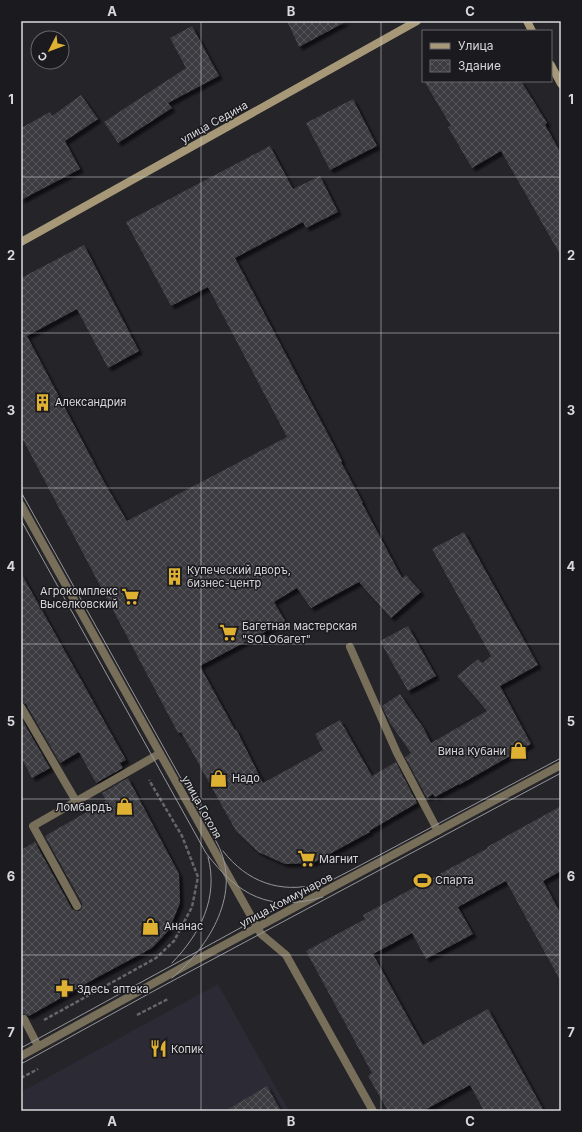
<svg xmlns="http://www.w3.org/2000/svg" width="582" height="1132" font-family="Inter,sans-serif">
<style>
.built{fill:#2b2a35}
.building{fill:url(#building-cross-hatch);filter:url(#shadow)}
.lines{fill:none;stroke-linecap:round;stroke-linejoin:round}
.path{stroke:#67676b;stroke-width:2.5;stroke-dasharray:4 2;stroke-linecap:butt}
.lane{stroke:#786f5a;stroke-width:8}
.street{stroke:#786f5a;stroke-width:8}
.secondary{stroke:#a79978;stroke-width:8}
.tram{stroke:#96969a;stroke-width:1}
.grid{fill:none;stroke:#d9d9dc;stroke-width:1;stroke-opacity:0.55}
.labels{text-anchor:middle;stroke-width:3;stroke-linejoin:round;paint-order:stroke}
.street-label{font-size:11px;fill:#d9d9dc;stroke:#1b1a1f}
.poi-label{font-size:11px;fill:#d9d9dc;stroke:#1b1a1f;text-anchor:start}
.neatline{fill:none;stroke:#d9d9dc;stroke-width:1.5}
.grid-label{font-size:13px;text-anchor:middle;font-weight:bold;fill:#d9d9dc}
</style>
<defs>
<pattern id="building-cross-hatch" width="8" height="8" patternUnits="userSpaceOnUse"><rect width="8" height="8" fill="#3b3b40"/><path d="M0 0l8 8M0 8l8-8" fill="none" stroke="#57575b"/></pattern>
<filter id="shadow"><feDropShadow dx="3.5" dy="3.5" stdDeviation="1" flood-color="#0009"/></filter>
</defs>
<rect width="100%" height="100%" fill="#242429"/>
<!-- built -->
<path class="built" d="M218,984L289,1111H21V1092Z"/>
<!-- building -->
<path class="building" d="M287,21H347L299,47Z
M192,26L219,76L168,103L172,108L118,143L104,122L186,68L170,38Z
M424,81H521L547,123L545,125L561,153V256L501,151L472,168L448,127L451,126Z
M81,95L98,119L65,141L80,169L21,200V128L50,112L52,116Z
M353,99L377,146L330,170L306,123Z
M270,146L293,189L320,176L338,212L306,228L303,222L235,258L342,461L341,462L363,503H362L402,578L406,575L421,592L391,618L359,582L311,608L297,588L274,602L285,621L200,666L235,730L236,729L263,783L323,750L315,734L340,720L372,776L396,762L417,803L369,831L370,832L313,863L285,864L258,852L236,831L181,732L178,733L21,436V278L84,245L139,351L108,368L77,309L27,336L103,480L127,521L287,437L208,287L171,306L126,222Z
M464,532L538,665L500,686L531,744L459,785V784L435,797L433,794L427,798L405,757L411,753L390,723L382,706L400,694L424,729L431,743L487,711L457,676L478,659L482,663L491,656L432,549Z
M21,573L126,760L120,763L123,768L96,783L79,752L60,763L26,704L21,702Z
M408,626L436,676L408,691L380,641Z
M21,718L50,768L32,778L21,757Z
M128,778L179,874L180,903L169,930L152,948L96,978L29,1016L25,1014H21V850L35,842L72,909L76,911H80L82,906V903L45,836L106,801L102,793Z
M561,806V871L543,881L561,914V982L506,881L458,907L473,934L426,959L412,933L373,954L423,1045L488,1009L544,1111H484L470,1085L423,1111H388L368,1076L372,1073L306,951L365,919L363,915L488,848L487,847Z
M267,1086L281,1111H225Z"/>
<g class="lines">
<!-- path -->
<path class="path" d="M137,1015L168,999
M44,1020L156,958L174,941L192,907L198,877L182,836L149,780
M21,1078L38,1069"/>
<!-- lane -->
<path class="lane" d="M350,647L397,753L438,831
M21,707L76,801
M77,906L33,826L159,754
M24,1019L38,1046"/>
<!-- street -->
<path class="street" d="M21,505L261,934L286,955L373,1111
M21,1056L185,966L561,765"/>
<!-- secondary -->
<path class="secondary" d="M527,21L532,31
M551,65L561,84
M21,242L417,21"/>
<!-- tram -->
<path class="tram" d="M21,492L217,843C243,892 210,946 172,978
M21,520L206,853C238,895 269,913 323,897
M223,851C247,882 280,894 318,884
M172,963C200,934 219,898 208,857
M21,1048L253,921L359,866L561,758
M21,1064L161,987L561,773"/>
</g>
<!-- grid -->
<path class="grid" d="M201,21V1111M381,21V1111M21,177H561M21,333H561M21,488H561M21,644H561M21,799H561M21,955H561"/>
<!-- icons -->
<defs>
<symbol id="building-bare" viewBox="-9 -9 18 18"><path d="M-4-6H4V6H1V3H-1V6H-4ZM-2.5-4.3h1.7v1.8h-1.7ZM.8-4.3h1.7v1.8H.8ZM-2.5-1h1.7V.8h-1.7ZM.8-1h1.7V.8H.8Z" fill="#deb133" stroke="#1b1a1f" stroke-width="2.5" paint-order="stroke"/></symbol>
<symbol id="supermarket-bare" viewBox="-9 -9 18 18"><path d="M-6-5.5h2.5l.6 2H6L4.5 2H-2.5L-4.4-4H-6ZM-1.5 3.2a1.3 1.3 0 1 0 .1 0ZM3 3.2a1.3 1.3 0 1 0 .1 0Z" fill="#deb133" stroke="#1b1a1f" stroke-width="2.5" paint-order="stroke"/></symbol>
<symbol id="shop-bare" viewBox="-9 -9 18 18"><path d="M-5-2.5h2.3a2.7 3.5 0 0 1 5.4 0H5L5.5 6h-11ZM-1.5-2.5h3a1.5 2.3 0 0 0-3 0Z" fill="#deb133" stroke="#1b1a1f" stroke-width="2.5" paint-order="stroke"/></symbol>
<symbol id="stadium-bare" viewBox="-9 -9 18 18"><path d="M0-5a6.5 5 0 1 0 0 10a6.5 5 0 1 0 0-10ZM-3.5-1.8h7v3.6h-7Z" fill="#deb133" stroke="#1b1a1f" stroke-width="2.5" paint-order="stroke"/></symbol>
<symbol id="pharmacy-bare" viewBox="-9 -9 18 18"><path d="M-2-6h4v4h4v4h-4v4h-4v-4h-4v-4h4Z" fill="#deb133" stroke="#1b1a1f" stroke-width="2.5" paint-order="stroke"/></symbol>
<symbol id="restaurant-bare" viewBox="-9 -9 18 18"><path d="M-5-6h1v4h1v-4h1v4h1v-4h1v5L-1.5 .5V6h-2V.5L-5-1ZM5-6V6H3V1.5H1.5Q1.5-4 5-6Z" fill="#deb133" stroke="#1b1a1f" stroke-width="2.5" paint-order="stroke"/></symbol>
</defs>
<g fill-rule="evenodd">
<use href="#building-bare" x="30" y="390" width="25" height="25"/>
<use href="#building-bare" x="162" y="564" width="25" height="25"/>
<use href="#supermarket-bare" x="118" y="584" width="25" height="25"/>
<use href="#supermarket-bare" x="216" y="620" width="25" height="25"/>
<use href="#shop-bare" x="506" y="738" width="25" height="25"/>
<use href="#shop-bare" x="206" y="766" width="25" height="25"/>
<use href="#shop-bare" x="112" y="794" width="25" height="25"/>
<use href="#supermarket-bare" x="294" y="846" width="25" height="25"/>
<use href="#stadium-bare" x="410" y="868" width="25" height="25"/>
<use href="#shop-bare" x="138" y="914" width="25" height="25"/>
<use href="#pharmacy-bare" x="52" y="976" width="25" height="25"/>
<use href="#restaurant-bare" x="146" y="1036" width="25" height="25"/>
</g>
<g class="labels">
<!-- street labels -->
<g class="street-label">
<text transform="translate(214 122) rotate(-29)" y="4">улица Седина</text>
<text transform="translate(202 807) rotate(61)" y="4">улица Гоголя</text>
<text transform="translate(286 900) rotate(-28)" y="4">улица Коммунаров</text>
</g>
<!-- poi labels -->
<g class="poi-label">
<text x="55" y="406">Александрия</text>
<text x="187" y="574">Купеческий дворъ,<tspan x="187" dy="13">бизнес-центр</tspan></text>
<text x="118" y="595" text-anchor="end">Агрокомплекс<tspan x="118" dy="13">Выселковский</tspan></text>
<text x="242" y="630">Багетная мастерская<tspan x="242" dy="13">"SOLOбагет"</tspan></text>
<text x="506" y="755" text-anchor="end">Вина Кубани</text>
<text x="232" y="782">Надо</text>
<text x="112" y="811" text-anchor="end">Ломбардъ</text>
<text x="319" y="863">Магнит</text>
<text x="435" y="884">Спарта</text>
<text x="164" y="930">Ананас</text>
<text x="77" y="993">Здесь аптека</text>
<text x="171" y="1053">Копик</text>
</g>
</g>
<!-- border -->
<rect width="582" height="1132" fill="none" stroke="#1b1a1f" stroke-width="44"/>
<!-- legend -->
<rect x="422" y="30" width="130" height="52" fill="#1b1a1f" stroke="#67666b"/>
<rect x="430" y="43" width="20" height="6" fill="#a79978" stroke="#67666b"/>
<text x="458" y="50" font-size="12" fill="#d9d9dc">Улица</text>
<rect x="430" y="60" width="20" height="12" fill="url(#building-cross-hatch)" stroke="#67666b"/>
<text x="458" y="70" font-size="12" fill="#d9d9dc">Здание</text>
<!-- north arrow -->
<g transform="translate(50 50) rotate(228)"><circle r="19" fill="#1b1a1f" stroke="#67666b"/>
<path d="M0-3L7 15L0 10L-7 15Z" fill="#deb133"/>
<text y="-6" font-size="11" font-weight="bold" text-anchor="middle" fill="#d9d9dc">С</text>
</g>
<rect x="22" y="22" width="538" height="1088" class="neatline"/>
<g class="grid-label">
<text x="112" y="16">A</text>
<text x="291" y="16">B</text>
<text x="470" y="16">C</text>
<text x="11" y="104">1</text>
<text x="571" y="104">1</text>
<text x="11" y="260">2</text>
<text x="571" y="260">2</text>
<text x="11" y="415">3</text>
<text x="571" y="415">3</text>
<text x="11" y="571">4</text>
<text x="571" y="571">4</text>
<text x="11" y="726">5</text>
<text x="571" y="726">5</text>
<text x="11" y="881">6</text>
<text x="571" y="881">6</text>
<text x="11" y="1037">7</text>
<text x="571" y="1037">7</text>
<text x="112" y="1126">A</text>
<text x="291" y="1126">B</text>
<text x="470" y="1126">C</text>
</g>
</svg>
